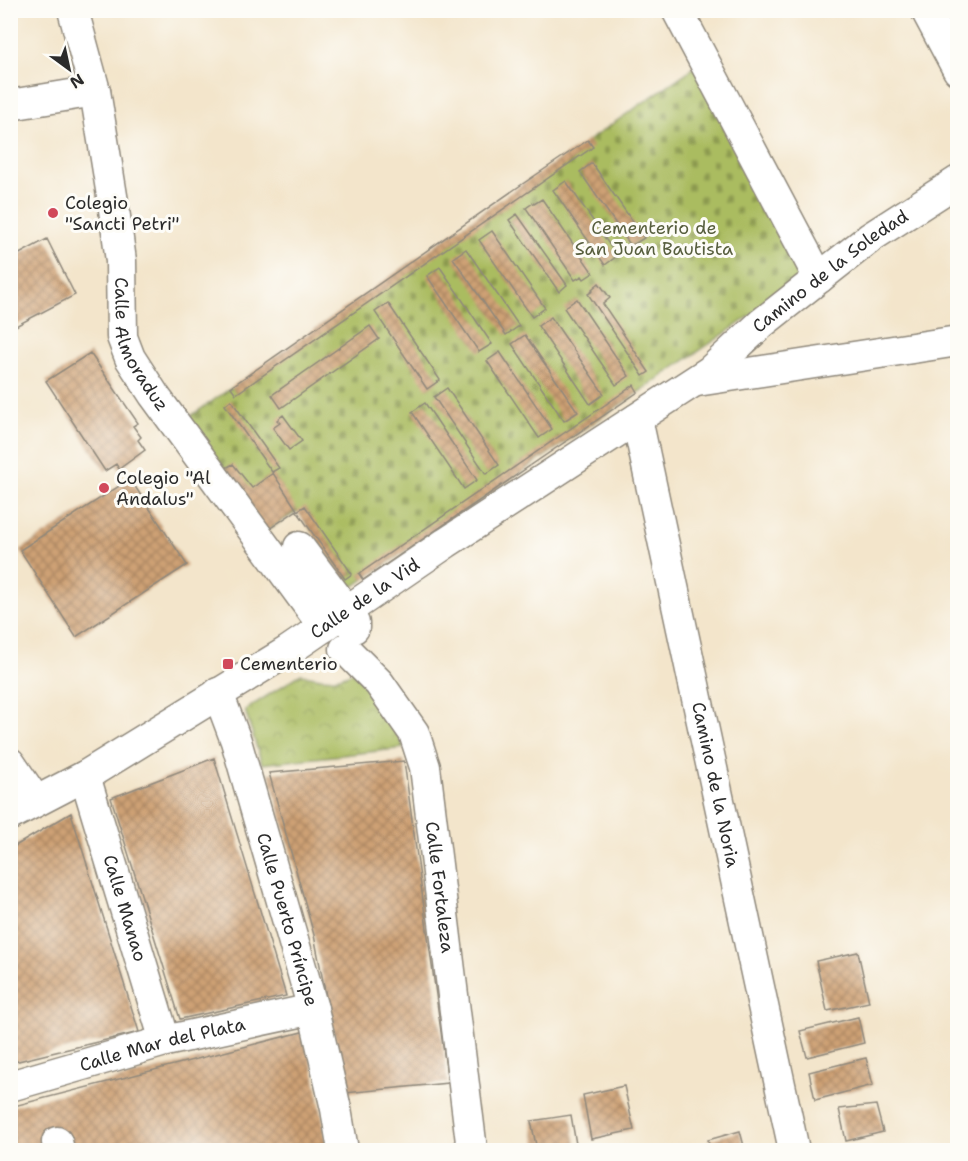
<svg xmlns="http://www.w3.org/2000/svg" width="968" height="1161" font-family="'Shantell Sans',sans-serif">
<style>
.cemetery{fill:url(#cemetery-stones);stroke:#6a7446;stroke-width:1.5}
.park{fill:url(#park-crowns);stroke:#6a7446;stroke-width:1.5}
.building{fill:url(#building-cross-hatch)}
.lines{fill:none;stroke-linecap:round;stroke-linejoin:round}
.minor-casing{stroke:#8f887b;stroke-width:33}
.minor{stroke:#fff;stroke-width:30}
.poi-dot{fill:#d1495b;stroke:#fdfcf7;stroke-width:2}
.labels{text-anchor:middle;stroke-width:6;stroke-linejoin:round;paint-order:stroke}
.poi-label{font-size:18px;fill:#2b2b2b;stroke:#fdfcf7;text-anchor:start}
.park-label{font-size:18px;fill:#575e3e;stroke:#fdfcf7}
.street-label{font-size:18px;fill:#2b2b2b;stroke:#fdfcf7}
</style>
<defs>
<pattern id="cemetery-stones" width="16" height="16" patternUnits="userSpaceOnUse" patternTransform="scale(1.5)"><rect width="16" height="16" fill="#aabc60"/><path d="M2 7V4a2 2 0 0 1 4 0v3zM10 15v-3a2 2 0 0 1 4 0v3z" fill="#8b994f"/></pattern>
<pattern id="park-crowns" width="20" height="18" patternUnits="userSpaceOnUse" patternTransform="scale(1.5)"><rect width="20" height="18" fill="#aabc60"/><path d="M2 6a3 3 0 1 1 6 0M12 15a3 3 0 1 1 6 0" fill="none" stroke="#8b994f"/></pattern>
<pattern id="building-cross-hatch" width="8" height="8" patternUnits="userSpaceOnUse" patternTransform="scale(1.5)"><rect width="8" height="8" fill="#cea175"/><path d="M0 0l8 8M0 8l8-8" fill="none" stroke="#a78360"/></pattern>
</defs>
<rect width="100%" height="100%" fill="#fdfcf7"/>
<filter id="ink" filterUnits="userSpaceOnUse"><feTurbulence type="fractalNoise" baseFrequency=".0167" numOctaves="2"/><feDisplacementMap in="SourceGraphic" scale="12" xChannelSelector="R" yChannelSelector="G"/><feConvolveMatrix kernelMatrix="1 2 1 2 8 2 1 2 1" color-interpolation-filters="sRGB"/></filter>
<filter id="wash" filterUnits="userSpaceOnUse"><feTurbulence type="fractalNoise" baseFrequency=".008" numOctaves="4" result="noise"/><feDisplacementMap in="SourceGraphic" scale="24" xChannelSelector="R" yChannelSelector="G"/><feGaussianBlur stdDeviation="1.35" result="paint"/><feColorMatrix in="noise" values="0 0 0 0 0 0 0 0 0 0 0 0 0 0 0 0 0 1.4 0 .05"/><feComposite in="paint" operator="in"/></filter>
<g filter="url(#wash)">
<rect width="100%" height="100%" fill="#f3e5cb"/>
<!-- cemetery -->
<path class="cemetery" d="M696,66L812,274L351,588L298,511L266,531L188,418Z"/>
<!-- park -->
<path class="park" d="M354,671L395,728L404,748L262,764L245,710L301,674C320,679 337,682 354,671Z"/>
<g id="blocks">
<!-- building -->
<path class="building" d="M588,140L593,147L236,394L231,387L521,185Z
M592,163L644,238L631,246L580,172Z
M566,181L617,256L605,265L553,190Z
M542,199L593,273L584,279L582,276L575,280L526,208L533,203L534,204Z
M517,214L567,285L559,292L509,220Z
M492,231L545,308L532,317L479,240Z
M47,239L75,295L10,329V259Z
M466,249L519,326L506,335L453,258Z
M440,267L492,344L479,352L427,276Z
M599,283L610,298L603,304L649,372L643,376L588,294L593,291L592,289Z
M577,299L629,376L616,385L564,308Z
M388,303L440,380L427,389L375,312Z
M551,317L604,394L590,404L538,326Z
M370,326L379,339L281,408L272,395Z
M525,335L578,412L564,421L512,344Z
M500,352L552,429L539,438L487,361Z
M90,353L138,423L133,426L141,437L138,440L145,450L119,469L116,464L105,471L46,381Z
M634,385L638,392L363,580L359,574Z
M447,388L499,465L486,474L434,397Z
M231,400L279,468L272,472L225,405Z
M425,403L477,480L464,489L412,412Z
M283,415L302,441L289,450L273,428L280,423L277,420Z
M233,464L252,488L273,473L297,510L266,531L224,469Z
M130,479L187,565L76,637L20,550Z
M305,506L352,574L345,579L297,511Z
M214,758L286,996L180,1019L111,798Z
M404,761L448,1083L345,1093L314,935L269,773Z
M71,813L139,1032L10,1063V849Z
M858,952L869,1002L827,1011L816,961Z
M858,1017L864,1043L807,1057L800,1031Z
M306,1031L329,1150H10V1107Z
M866,1058L873,1085L815,1100L809,1072Z
M624,1086L634,1130L591,1139L583,1095Z
M876,1105L883,1132L846,1141L839,1109Z
M571,1115L577,1150H537L531,1121Z
M740,1131L745,1150H710L708,1140Z"/>
</g>
</g>
<g filter="url(#ink)">
<use href="#blocks" fill-opacity="0" stroke="#8f887b" stroke-width="1.5"/>
<g class="lines">
<defs>
<g id="minor">
<path id="s1" d="M73,10L95,91L113,202L121,261L122,337L130,358L154,395L324,627"/>
<path d="M677,10L819,278"/>
<path d="M926,10L958,70"/>
<path d="M10,105L95,91"/>
<path d="M697,381L958,341"/>
<path id="s2" d="M637,419L794,1150"/>
<path d="M299,547L347,611L354,623V628"/>
<path id="s3" d="M345,649L379,683L414,733L425,767L472,1150"/>
<path id="s4" d="M218,693L236,741L313,1009L336,1109L343,1150"/>
<path d="M10,763L36,801"/>
<path id="s5" d="M85,776L165,1041"/>
<path id="s6" d="M10,815L85,776L288,651L446,543L710,371L762,323L871,237L958,181"/>
<path id="s7" d="M10,1086L165,1041L313,1009"/>
<path d="M57,1142L59,1150"/>
</g>
</defs>
<!-- minor casing -->
<use href="#minor" class="minor-casing"/>
<!-- minor -->
<use href="#minor" class="minor"/>
</g>
</g>
<!-- markers -->
<g class="poi-dot">
<circle cx="53" cy="213" r="6"/>
<circle cx="104" cy="488" r="6"/>
<rect x="222" y="658" width="12" height="12" rx="3"/>
</g>
<g class="labels">
<!-- poi labels -->
<g class="poi-label">
<text x="65" y="209">Colegio<tspan x="65" dy="21">"Sancti Petri"</tspan></text>
<text x="116" y="484">Colegio "Al<tspan x="116" dy="21">Andalus"</tspan></text>
<text x="240" y="670">Cementerio</text>
</g>
<!-- park labels -->
<g class="park-label">
<text x="654" y="234">Cementerio de<tspan x="654" dy="21">San Juan Bautista</tspan></text>
</g>
<!-- street labels -->
<g class="street-label">
<text dy="6" stroke="none"><textPath href="#s6" startOffset="986">Camino de la Soledad</textPath></text>
<text dy="6" stroke="none"><textPath href="#s1" startOffset="344">Calle Almoraduz</textPath></text>
<text dy="6" stroke="none"><textPath href="#s6" startOffset="416">Calle de la Vid</textPath></text>
<text dy="6" stroke="none"><textPath href="#s2" startOffset="374">Camino de la Noria</textPath></text>
<text dy="6" stroke="none"><textPath href="#s3" startOffset="266">Calle Fortaleza</textPath></text>
<text dy="6" stroke="none"><textPath href="#s5" startOffset="138">Calle Manao</textPath></text>
<text dy="6" stroke="none"><textPath href="#s4" startOffset="237">Calle Puerto Príncipe</textPath></text>
<text dy="6" stroke="none"><textPath href="#s7" startOffset="158">Calle Mar del Plata</textPath></text>
</g>
</g>
<!-- margin -->
<rect width="968" height="1161" fill="none" stroke="#fdfcf7" stroke-width="36"/>
<!-- north arrow -->
<g transform="translate(69 69) rotate(147)" stroke="#fdfcf7" stroke-width="4.5" paint-order="stroke">
<path d="M0-4.5L10 22L0 15L-10 22Z" fill="#2b2b2b"/>
<text y="-9" font-size="16" font-weight="bold" text-anchor="middle" fill="#2b2b2b">N</text>
</g>
</svg>
